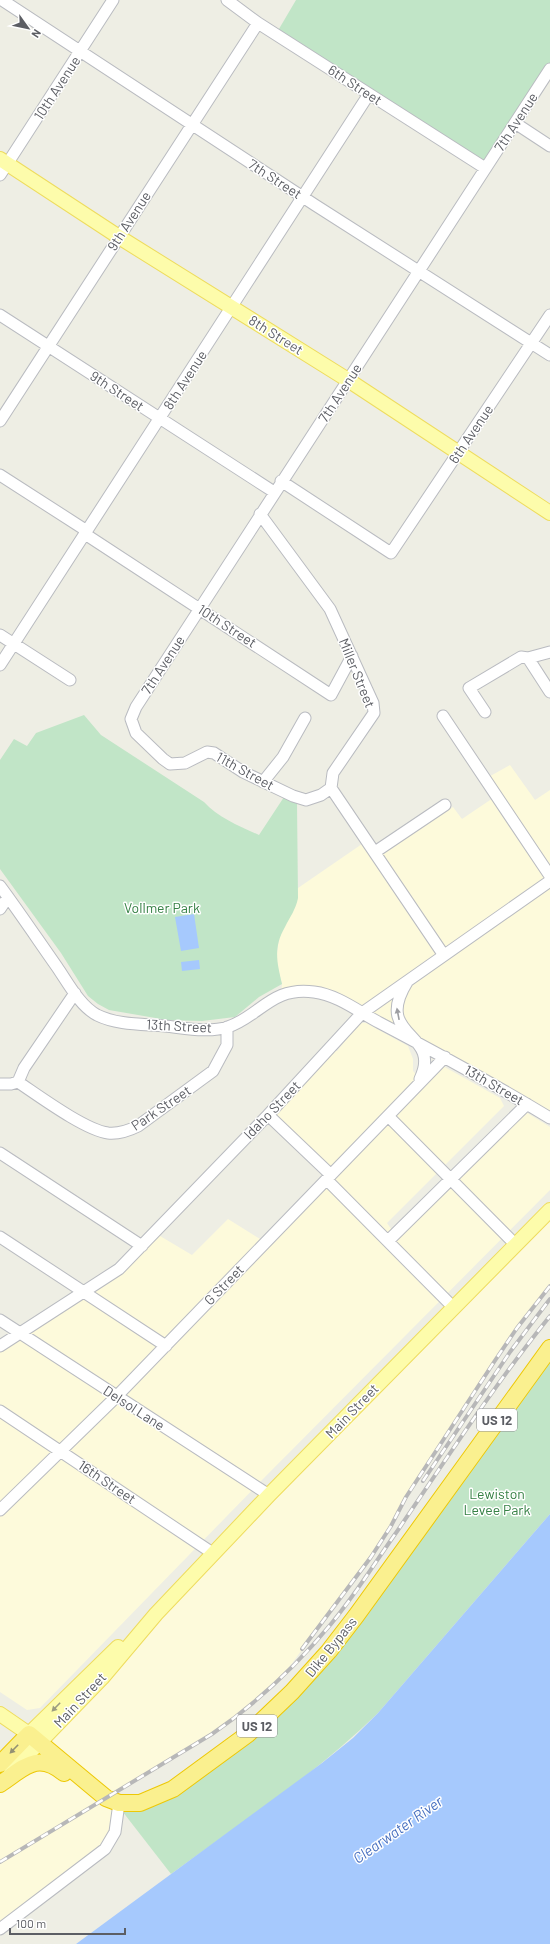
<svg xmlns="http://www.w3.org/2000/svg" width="550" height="1944" font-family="Barlow,sans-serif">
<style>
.commercial{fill:#fdfadb}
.green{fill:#c1e5c7}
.water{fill:#a6c9fd}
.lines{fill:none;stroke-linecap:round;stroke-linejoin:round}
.minor-casing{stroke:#b9bbc0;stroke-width:13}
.major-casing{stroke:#eedc5e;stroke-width:16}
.highway-casing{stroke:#edc806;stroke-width:18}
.minor{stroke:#fff;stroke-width:11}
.major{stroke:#fdfcab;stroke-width:14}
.highway{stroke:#faf08f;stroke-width:16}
.rail-casing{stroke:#b7b7b8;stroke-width:4}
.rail{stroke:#fff;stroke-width:2.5;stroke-dasharray:8;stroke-linecap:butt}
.oneway{fill:#9d9ea2}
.oneway2{fill:#9c9d80}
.oneway3{fill:#939173}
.labels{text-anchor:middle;stroke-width:3;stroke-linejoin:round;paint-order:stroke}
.shield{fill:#fff;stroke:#8d8e92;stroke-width:1}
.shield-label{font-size:13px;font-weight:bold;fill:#5c5e64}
.street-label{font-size:14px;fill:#5c5e64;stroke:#fff}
.park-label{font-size:14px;fill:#368145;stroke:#fff}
.water-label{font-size:15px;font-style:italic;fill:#4870c0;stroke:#fff}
</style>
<rect width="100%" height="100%" fill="#eeeee4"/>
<!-- commercial -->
<path class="commercial" d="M510,765L535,800L550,790V1118L336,998L281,995L282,984L276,961L279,938L298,898V888L362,844L374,859L453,807L462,819L496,796L485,779Z
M360,1023H366L408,1046L413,1059V1071L425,1084L441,1065L500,1098L504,1106L387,1223L396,1236L524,1111L550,1127V1190L262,1480L40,1708L27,1710L0,1692V1346L84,1292L155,1233L192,1255L228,1219L265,1242L331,1175L268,1115L331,1048L337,1051Z
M550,1210V1287L517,1328L423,1470L391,1526L283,1676L243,1711L212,1734L107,1798L113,1801V1836L0,1929V1783Z"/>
<!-- green -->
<path class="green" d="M296,0H550V69L485,168L276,34Z
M84,715L101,735L204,802C219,818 239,826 259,835L284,797L297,803L298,898C296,909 290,917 285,927C273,948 277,962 282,984L259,997L235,1017L202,1021L167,1020L109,1010L98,1004L88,996L61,953L0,869V760L14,739L27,746L36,733Z
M550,1348V1514L378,1713C316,1774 241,1823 171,1874L119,1807L140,1803L292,1692Z"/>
<!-- water -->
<path class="water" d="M194,914L199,948L181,951L175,917Z
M199,960L200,969L182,971L181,962Z
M550,1514V1944H76L322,1763L353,1738L378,1713Z"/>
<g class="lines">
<defs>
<path id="minor" d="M2,0L315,205L550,355
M227,0L258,23L485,168
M515,123L550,146
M0,175L113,0
M0,315L274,492
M0,421L258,23
M0,475L87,531
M281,481L391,553L550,315
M260,514L330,609L373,703L374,713L333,773L331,788L443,954
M85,534L331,695L352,656
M0,635L70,680
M528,658L550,692
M0,665L369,94
M485,712L469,688L521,657L528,658L550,652
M443,716L550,876
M263,782L283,757L305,718
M331,788L321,795L306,800L293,796L243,772L214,753L207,752L185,763L170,764L163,759L136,733L131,719L136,707L550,69
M375,852L445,805
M0,886C20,913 38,940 57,967C68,983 80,1006 97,1015C117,1025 143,1024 165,1026C185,1028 208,1033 228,1027C260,1016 272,986 314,992C338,995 359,1012 380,1023C437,1053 494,1084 550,1118
M0,909L8,897
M407,982C372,1039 443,1031 420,1079
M18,1082L24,1068L75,993
M0,1084H11L18,1082C39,1096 85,1130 108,1133C118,1134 128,1131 138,1126L213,1071L227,1045V1027
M268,1115L331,1175
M388,1116L515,1244
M0,1153L142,1246
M327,1180L453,1307
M0,1237L166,1346
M388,1241L527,1104
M0,1320L269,1495
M0,1346L119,1269L268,1115L362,1013L550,881
M0,1411L214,1554
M0,1510L114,1399L445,1057
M0,1929L105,1849L115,1832L119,1803"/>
<path id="major" d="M0,159L119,237L348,380L550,513
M0,1714L29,1734L118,1647
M11,1772L102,1678L156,1614L269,1495L550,1210"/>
<path id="highway" d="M0,1764L29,1734L106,1798L119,1803H140L173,1789L248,1734L292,1692L329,1651L356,1616L550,1348
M0,1784C24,1768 37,1751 64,1773"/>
</defs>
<!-- minor casing -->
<use href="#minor" class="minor-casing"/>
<!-- major casing -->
<use href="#major" class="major-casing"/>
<!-- highway casing -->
<use href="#highway" class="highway-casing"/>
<!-- minor -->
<use href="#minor" class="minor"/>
<!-- major -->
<use href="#major" class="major"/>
<!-- highway -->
<use href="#highway" class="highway"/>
<defs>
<path id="rail" d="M423,1481L510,1352L550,1299
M302,1649L371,1557L391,1526L406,1497L494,1362L517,1328L550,1286
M0,1862L212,1734C257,1703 297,1665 331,1624C356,1594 376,1561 398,1530C447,1458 495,1384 550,1316"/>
</defs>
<!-- rail casing -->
<use href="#rail" class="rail-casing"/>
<!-- rail -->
<use href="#rail" class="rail"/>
</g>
<!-- one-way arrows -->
<defs><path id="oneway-solid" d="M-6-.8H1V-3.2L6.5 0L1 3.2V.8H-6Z"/></defs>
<use class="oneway" href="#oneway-solid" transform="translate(398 1014) rotate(-101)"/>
<use class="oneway2" href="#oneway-solid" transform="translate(56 1707) rotate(134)"/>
<use class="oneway3" href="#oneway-solid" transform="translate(14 1749) rotate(134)"/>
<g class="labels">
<!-- shield labels -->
<g class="shield">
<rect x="477" y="1409" width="40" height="22" rx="3"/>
<rect x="237" y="1715" width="40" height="22" rx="3"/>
</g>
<g class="shield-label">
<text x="497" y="1425">US 12</text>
<text x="257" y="1731">US 12</text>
</g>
<!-- street labels -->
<g class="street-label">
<text transform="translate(355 85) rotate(33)" y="5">6th Street</text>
<text transform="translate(57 88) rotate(-57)" y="5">10th Avenue</text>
<text transform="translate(516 122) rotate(-57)" y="5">7th Avenue</text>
<text transform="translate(275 179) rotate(33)" y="5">7th Street</text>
<text transform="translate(129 221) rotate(-57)" y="5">9th Avenue</text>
<text transform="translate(276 335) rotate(32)" y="5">8th Street</text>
<text transform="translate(185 380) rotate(-57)" y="5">8th Avenue</text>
<text transform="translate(117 391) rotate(33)" y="5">9th Street</text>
<text transform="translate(340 393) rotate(-57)" y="5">7th Avenue</text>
<text transform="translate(471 434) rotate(-56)" y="5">6th Avenue</text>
<text transform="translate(227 626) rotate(33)" y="5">10th Street</text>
<text transform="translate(163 665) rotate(-57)" y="5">7th Avenue</text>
<text transform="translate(357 673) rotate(68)" y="5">Miller Street</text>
<text transform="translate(245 771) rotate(29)" y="5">11th Street</text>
<text transform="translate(179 1026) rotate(3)" y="5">13th Street</text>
<text transform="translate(494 1085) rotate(30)" y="5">13th Street</text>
<text transform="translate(161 1108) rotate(-34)" y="5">Park Street</text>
<text transform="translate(272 1110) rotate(-46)" y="5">Idaho Street</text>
<text transform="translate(224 1285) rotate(-46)" y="5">G Street</text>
<text transform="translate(134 1408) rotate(33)" y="5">Delsol Lane</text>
<text transform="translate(352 1411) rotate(-46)" y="5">Main Street</text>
<text transform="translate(107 1482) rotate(34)" y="5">16th Street</text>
<text transform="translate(331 1647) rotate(-51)" y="5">Dike Bypass</text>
<text transform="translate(80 1700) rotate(-47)" y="5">Main Street</text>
</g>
<!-- park labels -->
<g class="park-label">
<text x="162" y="913">Vollmer Park</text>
<text x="497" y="1499">Lewiston<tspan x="497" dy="16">Levee Park</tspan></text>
</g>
<!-- water labels -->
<g class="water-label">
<text transform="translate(398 1830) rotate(-35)" y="5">Clearwater River</text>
</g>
</g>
<!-- north arrow -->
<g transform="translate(28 28) rotate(123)" stroke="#ffffff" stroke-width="3" paint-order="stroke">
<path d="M0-3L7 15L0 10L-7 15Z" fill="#5c5e64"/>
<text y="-6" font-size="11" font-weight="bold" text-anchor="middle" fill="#5c5e64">N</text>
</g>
<!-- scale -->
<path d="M10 1928v6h115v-6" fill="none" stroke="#5c5e64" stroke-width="2"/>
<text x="16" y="1928" font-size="12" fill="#5c5e64" stroke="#ffffff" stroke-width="3" paint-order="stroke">100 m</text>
</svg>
